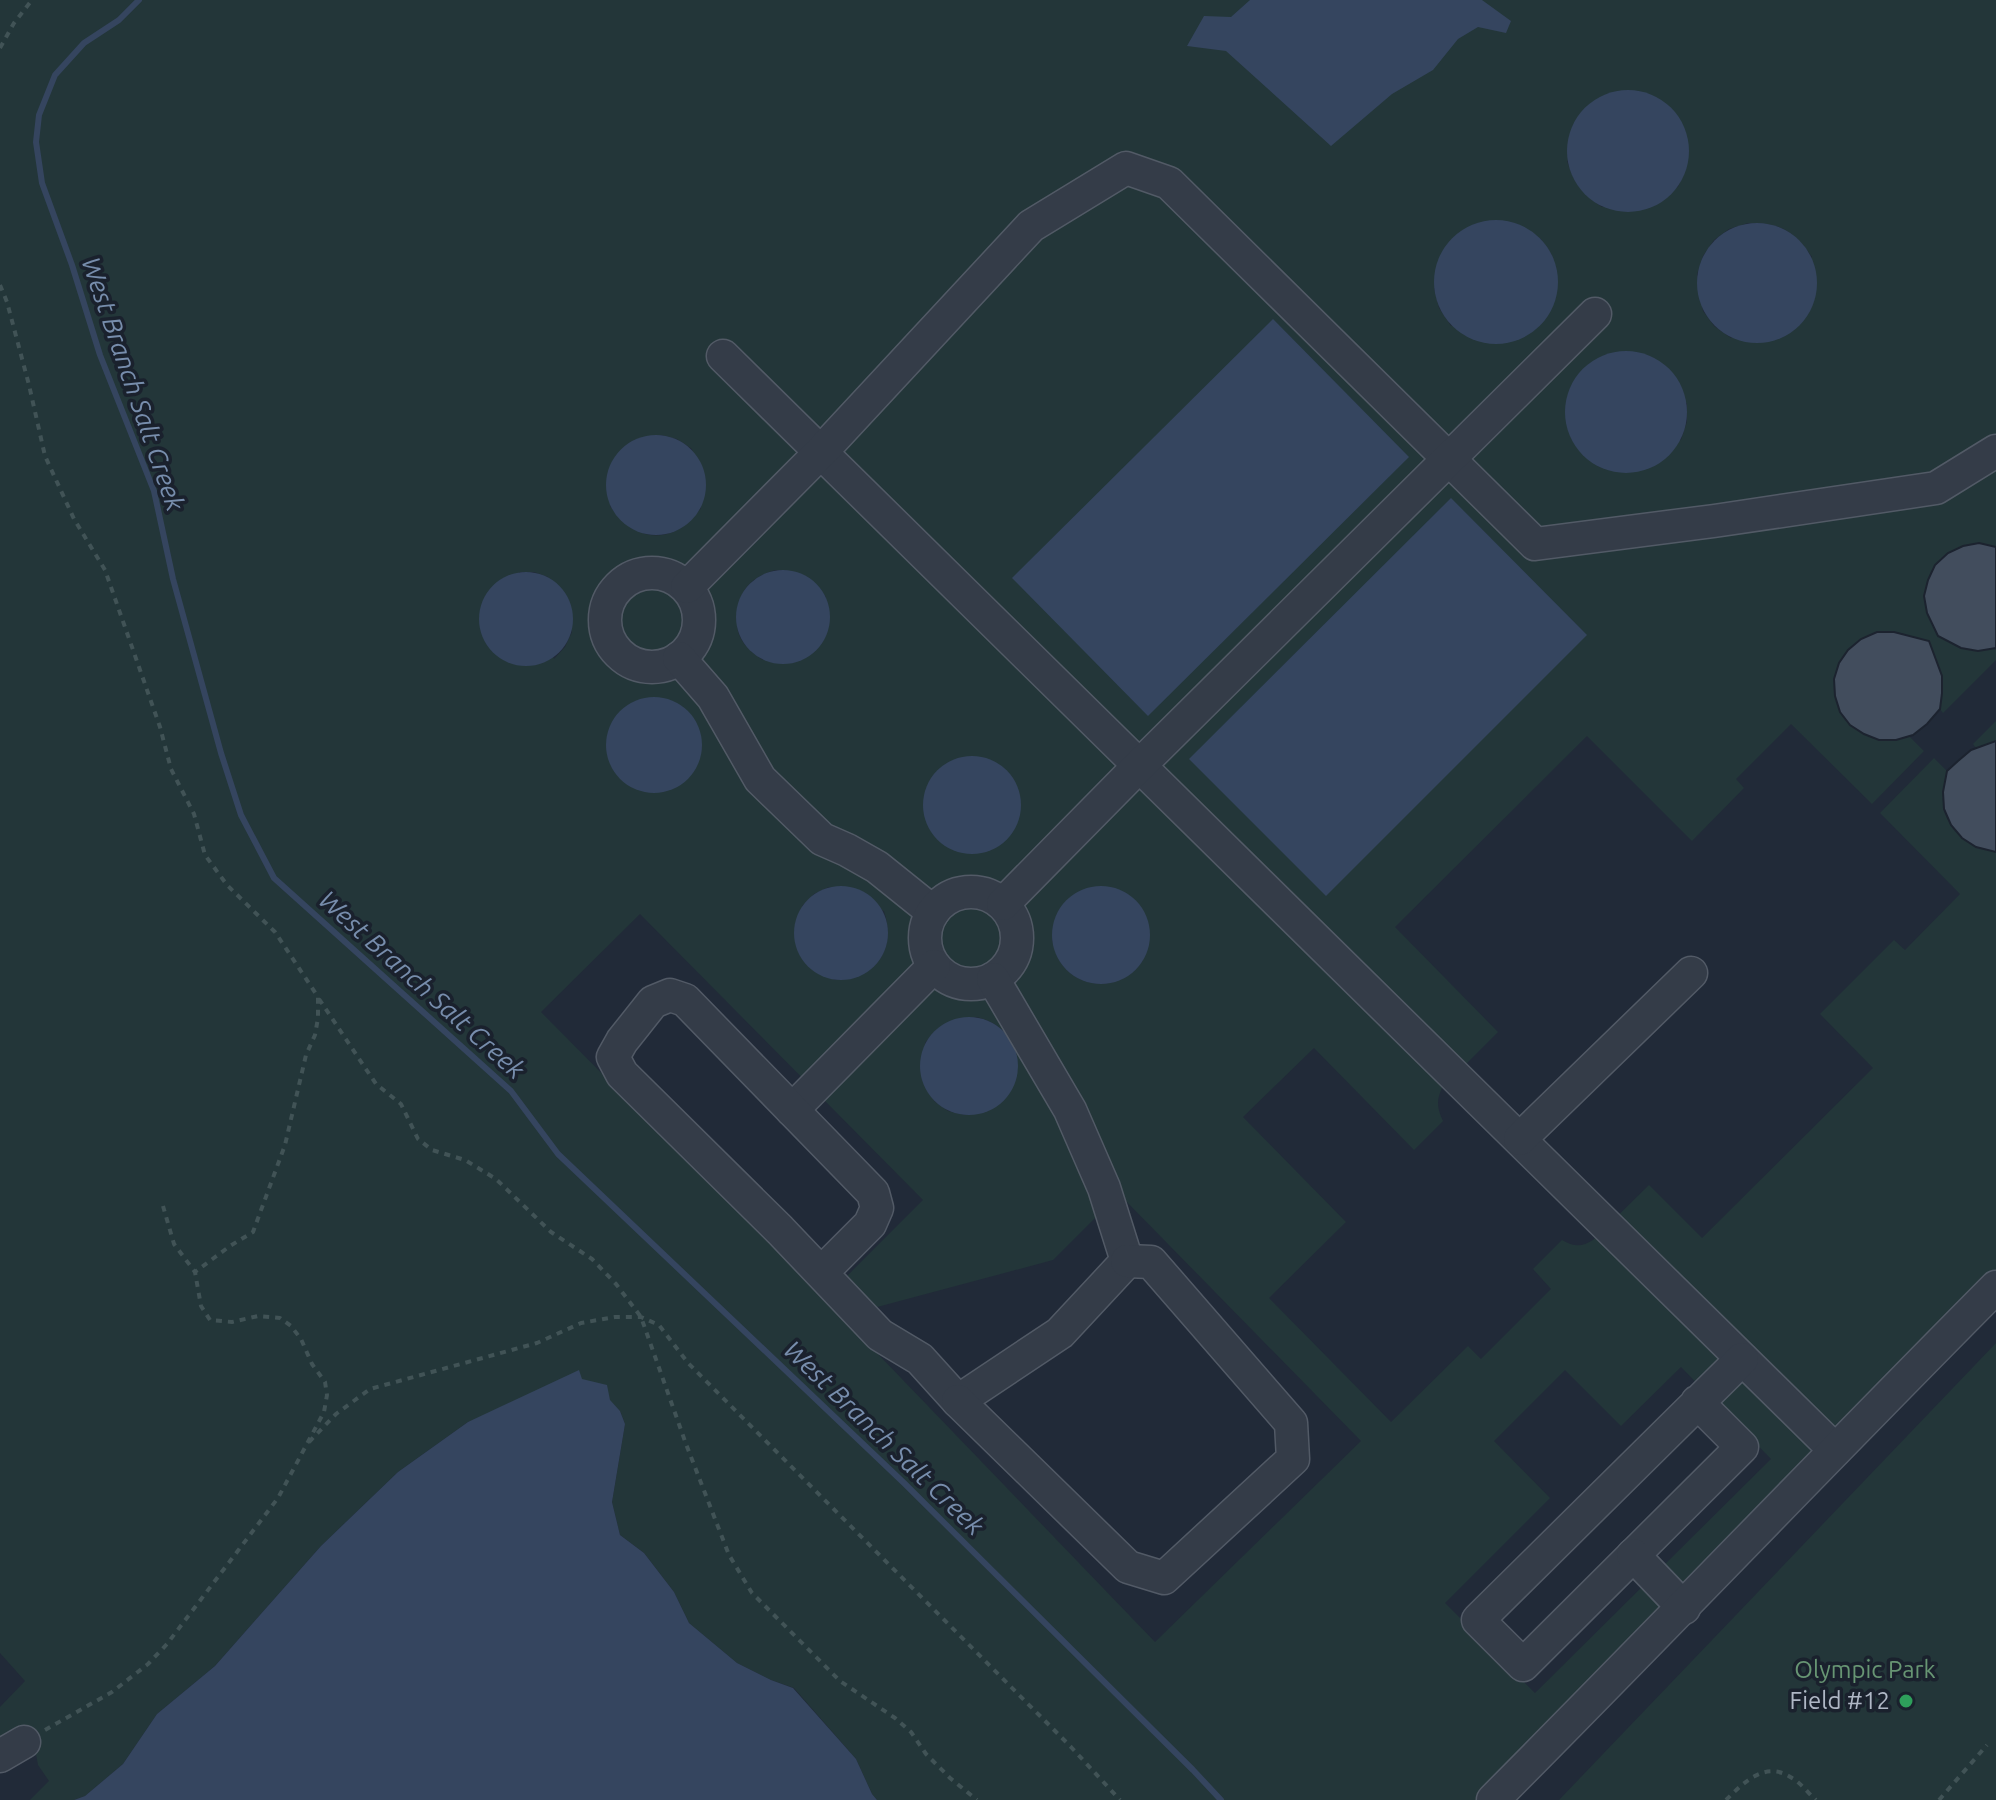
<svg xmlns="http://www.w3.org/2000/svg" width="1996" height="1800" viewBox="0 0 1996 1800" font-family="Ubuntu,sans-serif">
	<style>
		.green { fill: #233639; fill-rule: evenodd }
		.water { fill: #35455f }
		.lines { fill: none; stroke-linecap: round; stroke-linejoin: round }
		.stream { stroke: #35455f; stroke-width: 6 }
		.building { fill: #424d5d; stroke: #1c232f; stroke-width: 2 }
		.minor-casing { stroke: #525a66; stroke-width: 35 }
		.path { stroke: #415356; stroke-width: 4; stroke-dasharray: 6 6; stroke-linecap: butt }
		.minor { stroke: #343c48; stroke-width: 32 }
		.leisure-dot { fill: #2e9e5b; stroke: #1a212d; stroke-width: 3 }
		.labels { text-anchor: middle; stroke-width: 7; stroke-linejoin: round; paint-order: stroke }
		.park-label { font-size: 24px; fill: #679573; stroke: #1a212d }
		.poi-label { font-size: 24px; fill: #afb7c5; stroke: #1a212d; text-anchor: end }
		.water-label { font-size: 26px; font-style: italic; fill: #778dac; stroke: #1a212d }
	</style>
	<rect width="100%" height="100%" fill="#212a38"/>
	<g class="green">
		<path d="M0 0H1996V547C1985 545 1976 543 1965 546 1923 556 1913 606 1941 636 1947 641 1955 647 1963 648 1973 650 1984 648 1994 648L1996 650V660L1943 713 1940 709C1944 683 1943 658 1919 642 1868 606 1809 670 1847 720 1854 729 1866 737 1878 739 1887 741 1899 737 1909 736L1924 751 1872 804 1791 724 1736 779 1744 788 1692 841 1587 736 1395 927 1498 1032 1442 1088C1436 1101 1437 1108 1443 1121L1414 1150 1314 1048 1243 1117 1346 1222 1269 1298 1391 1422 1468 1346 1481 1359 1551 1289 1533 1269 1562 1240C1574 1247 1582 1247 1593 1240L1649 1185 1702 1238 1873 1068 1820 1014 1894 940 1905 950 1960 894 1880 813 1934 758 1947 771C1945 784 1941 797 1944 810 1951 834 1972 849 1996 851V1270L1477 1800H877L872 1794 856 1759 794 1688 771 1680 737 1663 689 1623 674 1592 644 1553 620 1535 612 1502 625 1424 620 1411 610 1401 606 1385 468 1422 398 1472 321 1546 215 1666 157 1714 123 1764 85 1796 74 1800H30L49 1781 38 1765 36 1754 18 1735 0 1744V1707L25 1681 0 1653ZM1671 108C1692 137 1693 154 1678 187L1602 207C1582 193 1575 185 1567 161ZM1748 223C1781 223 1793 230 1812 257L1731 338 1714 326 1703 311 1697 274 1703 256 1714 240 1729 229ZM1540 238 1551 254 1557 272 1451 326 1439 308 1434 288ZM1568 397 1687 403V422L1681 440 1599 467C1570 446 1565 432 1568 397ZM661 435 677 439 692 449 701 508C673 546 637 544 610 506ZM775 570C799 570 812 578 826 597L763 660C743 646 734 636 738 611 742 586 752 578 775 570ZM519 572H534L548 577 572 632 565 647 554 659ZM702 747C693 794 646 807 614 771ZM829 887 884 911C897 951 874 980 834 980L802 906 814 894ZM1122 891C1141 905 1144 907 1144 931 1144 939 1146 950 1144 957 1142 964 1134 971 1128 975 1104 992 1071 983 1058 958 1055 952 1054 946 1052 940ZM640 914 923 1200 840 1283 866 1310 1053 1260 1119 1194 1361 1441 1155 1642 824 1298 541 1012ZM977 1017C995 1022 1004 1029 1014 1045L965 1115 948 1111 934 1101 925 1043C941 1021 951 1021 977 1017ZM1681 1367 1771 1459 1535 1693 1445 1603 1550 1498 1494 1441 1565 1370 1621 1426Z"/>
		<polygon points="1996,721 1996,744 1988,744 1976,748 1973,744"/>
		<polygon points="1996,1343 1996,1800 1559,1800"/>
	</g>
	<g class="water">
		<polygon points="1250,0 1482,0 1511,21 1506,33 1478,27 1458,39 1433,70 1392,94 1331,146 1226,51 1187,46 1204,16 1231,17"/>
		<circle cx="1628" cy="151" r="61"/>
		<circle cx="1496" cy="282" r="62"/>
		<circle cx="1757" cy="283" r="60"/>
		<polygon points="1273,319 1409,457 1148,716 1012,578"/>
		<circle cx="1626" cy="412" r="61"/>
		<circle cx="656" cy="485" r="50"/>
		<polygon points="1451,498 1587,635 1326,896 1189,759"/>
		<circle cx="783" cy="617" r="47"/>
		<circle cx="526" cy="619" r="47"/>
		<circle cx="654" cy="745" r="48"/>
		<circle cx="972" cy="805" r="49"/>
		<circle cx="841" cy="933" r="47"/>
		<circle cx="1101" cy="935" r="49"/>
		<circle cx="969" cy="1066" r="49"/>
		<polygon points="579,1370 582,1379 607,1385 610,1400 620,1411 625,1424 612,1502 620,1535 644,1553 674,1592 689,1623 737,1663 771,1680 793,1688 856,1759 872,1794 877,1800 74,1800 85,1796 123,1764 157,1714 215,1666 321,1546 398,1472 468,1422"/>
	</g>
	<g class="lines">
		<polyline class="stream" points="139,0 119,20 84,43 55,75 39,115 36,142 42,183 72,265 100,355 154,491 173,579 221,753 241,815 274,878 511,1091 558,1154 904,1483 1193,1770 1221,1800"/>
	</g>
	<g class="building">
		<polygon points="1979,543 1996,547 1996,648 1978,651 1961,648 1938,636 1927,613 1924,596 1928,580 1935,565 1948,553 1963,546"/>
		<polygon points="1877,632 1894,632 1929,641 1942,676 1942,693 1940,709 1927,724 1913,735 1896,740 1879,740 1864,734 1850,725 1840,712 1835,696 1834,679 1839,663 1848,650 1861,639"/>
		<polygon points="1996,741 1996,852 1976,847 1962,838 1951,825 1944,809 1943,792 1947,771 1958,761 1971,750"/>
	</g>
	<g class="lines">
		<defs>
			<g id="minor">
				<polyline points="723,356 1835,1450"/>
				<circle cx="652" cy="620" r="47"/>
				<polyline points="687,587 821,452 1031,226 1126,168 1169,183 1535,544 1714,521 1936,488 1996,451"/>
				<polyline points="679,658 713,697 760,779 822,839 847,850 877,867 933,912"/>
				<circle cx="971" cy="938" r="46"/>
				<polyline points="1003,904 1140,765 1595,314"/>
				<polyline points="792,1110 934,966"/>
				<polyline points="1520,1139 1691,973"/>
				<polyline points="821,1273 870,1224 877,1208 873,1193 685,1000 670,995 653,1002 622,1041 613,1057 622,1074 780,1230 880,1335 920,1359 958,1401 1060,1333 1127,1261 1104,1188 1070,1110 993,979"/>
				<polyline points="958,1401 1128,1567 1164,1578 1293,1459 1291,1423 1151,1262 1127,1261"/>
				<polyline points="1697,1402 1742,1447 1523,1665 1478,1620 1742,1359"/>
				<polyline points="1633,1555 1684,1608"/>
				<polyline points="0,1756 24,1742"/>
				<path d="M1493 1800C1662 1630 1827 1457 1996 1287"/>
			</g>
		</defs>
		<use href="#minor" class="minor-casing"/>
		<g class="path">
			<polyline points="0,48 14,23 32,0"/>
			<polyline points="0,285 7,302 29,385 45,456 74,519 105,570 160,727 171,769 194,814 205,855 227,885 275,932 318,997 318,1018 315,1035 306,1055 285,1145 253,1232 230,1246 195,1272"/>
			<polyline points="319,999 376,1084 401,1104 418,1139 432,1150 465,1160 496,1179 551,1232 592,1259 616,1284 641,1317 686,1444 729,1555 752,1593 840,1681 895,1718 911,1732 926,1754 950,1778 977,1800"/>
			<polyline points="309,1442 336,1414 370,1389 537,1343 581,1323 615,1317 641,1317 659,1325 688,1363 1071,1747 1120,1800"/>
			<polyline points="45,1730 112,1692 148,1664 167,1644 278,1498 324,1412 327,1395 325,1382 312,1364 301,1339 291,1326 280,1318 258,1316 232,1322 210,1320 201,1306 195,1272 174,1244 163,1206"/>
			<path d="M1726 1800C1744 1782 1766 1760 1792 1778 1801 1783 1808 1793 1816 1800"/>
			<polyline points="1939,1800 1987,1745"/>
		</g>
		<use href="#minor" class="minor"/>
	</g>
	<circle class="leisure-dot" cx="1906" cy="1701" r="8"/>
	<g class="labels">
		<g class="park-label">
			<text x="1865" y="1678">Olympic Park</text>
		</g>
		<g class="poi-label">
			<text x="1890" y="1709">Field #12</text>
		</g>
		<g class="water-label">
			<text transform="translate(133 384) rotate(71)" y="9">West Branch Salt Creek</text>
			<text transform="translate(422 985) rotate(42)" y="9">West Branch Salt Creek</text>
			<text transform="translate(884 1438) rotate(44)" y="9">West Branch Salt Creek</text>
		</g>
	</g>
</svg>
